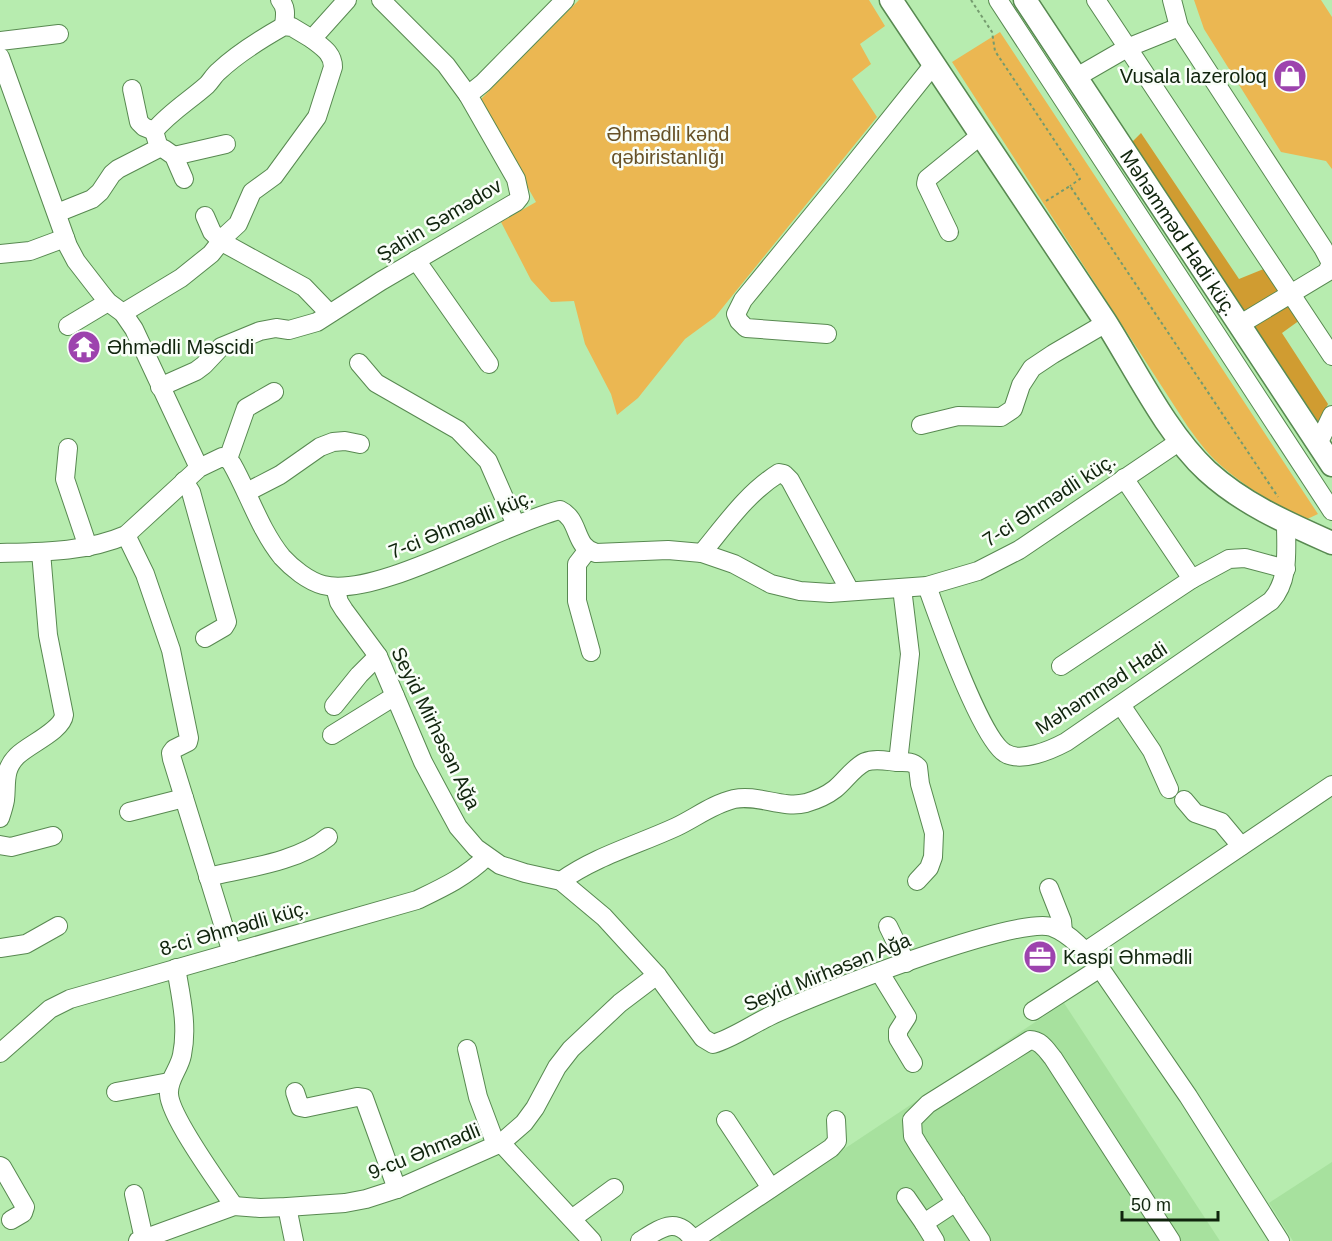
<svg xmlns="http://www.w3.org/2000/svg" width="1332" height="1241" viewBox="0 0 1332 1241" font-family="Helvetica,sans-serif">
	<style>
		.built { fill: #a7e19e }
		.green { fill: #ebb752 }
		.forest { fill: #d09c31 }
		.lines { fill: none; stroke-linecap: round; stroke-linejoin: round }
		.minor-casing { stroke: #588951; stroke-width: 20 }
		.major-casing { stroke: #588951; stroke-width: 25 }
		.path { stroke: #749b6e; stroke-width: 2; stroke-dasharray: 3 3; stroke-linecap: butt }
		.minor { stroke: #fff; stroke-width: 18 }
		.major { stroke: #fff; stroke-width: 22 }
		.labels { text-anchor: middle; stroke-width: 5; stroke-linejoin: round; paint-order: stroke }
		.poi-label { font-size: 20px; fill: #10240d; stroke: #f9fef8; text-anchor: start }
		.park-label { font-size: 20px; fill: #675127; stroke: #f9fef8 }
		.street-label { font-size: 20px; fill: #10240d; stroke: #f9fef8 }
	</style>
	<rect width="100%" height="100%" fill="#b7ecaf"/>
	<g class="built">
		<polygon points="1064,1003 1220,1241 721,1241 716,1234"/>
		<polygon points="1332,1162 1332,1241 1293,1241 1269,1203"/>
	</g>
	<g class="green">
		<polygon points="579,0 869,0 885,26 860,44 871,64 852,79 877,117 715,317 685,339 638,398 617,415 611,394 585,344 574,301 551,302 531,280 501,222 536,202 479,101"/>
		<polygon points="1194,0 1321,0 1332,17 1332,169 1326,161 1281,152 1204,29"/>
		<path d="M1000 32 1318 514 1303 521C1277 504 1248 489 1225 469 1210 457 1199 442 1188 427L952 62Z"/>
	</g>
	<polygon class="forest" points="1141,133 1239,279 1266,268 1300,320 1282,333 1328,404 1319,423 1132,142"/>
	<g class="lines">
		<defs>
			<g id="minor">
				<path d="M280 0C287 8 285 16 284 26"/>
				<polyline points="381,0 446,65 468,95"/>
				<polyline points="998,0 1332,511"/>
				<polyline points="1096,0 1332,356"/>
				<polyline points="1172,0 1179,27 1323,248 1331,263 1327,272 1239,325"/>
				<polyline points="0,41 59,34"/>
				<polyline points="0,57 68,246 76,261 100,292 108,302 123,313 134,329 199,468"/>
				<polyline points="1075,78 1127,48 1179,27"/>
				<polyline points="132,89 139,122 144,127 154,131"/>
				<polyline points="164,149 174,156 184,179"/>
				<polyline points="174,156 226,144"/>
				<path d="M57 213 92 199 100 192 112 174 118 169 159 148 154 131C170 112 189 101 207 85 211 81 214 75 219 71 238 53 261 39 284 26L292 27 312 39 347 0"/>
				<polyline points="205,216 212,232 222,242 304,287 329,313"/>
				<polyline points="949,232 926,184 927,179 981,135"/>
				<polyline points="0,254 30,251 65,238"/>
				<polyline points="416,260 489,364"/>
				<path d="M123 313 181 278 211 254 226 235 238 224 252 192 274 176 317 117 333 67C333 53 322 47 312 39"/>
				<polyline points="68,326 108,302"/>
				<polyline points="827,334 746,328 739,321 736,314 743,300 838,184 934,64"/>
				<polyline points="359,363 376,383 458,430 488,461 516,525"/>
				<polyline points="160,387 196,371 204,365 221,347 260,331 276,328 289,330 317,322 381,281 516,202 520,197 516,179 468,95 483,83 565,0"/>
				<polyline points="921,425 958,416 1001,417 1013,409 1021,385 1032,368 1053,354 1106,323"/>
				<polyline points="1318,444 1332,415"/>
				<polyline points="68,448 65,479 88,547"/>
				<polyline points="228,459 246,408 274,392"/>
				<polyline points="1124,478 1192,579"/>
				<polyline points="184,481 191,492 227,622 224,627 205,638"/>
				<polyline points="247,492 280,475 320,447 333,442 345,441 360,444"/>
				<polyline points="126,535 145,574 171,650 189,738 188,742 174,749 171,753 172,759 232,953"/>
				<polyline points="587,551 577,564 577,601 591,652"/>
				<path d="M0 553C42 552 87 552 126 535L199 468 222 457 228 459 232 464C249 494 260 530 282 557 292 568 308 581 323 585 376 599 502 524 560 510 581 520 573 547 596 553L668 550 702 553 734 564 771 584 800 591 830 593 927 586 978 571 1019 550 1180 441"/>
				<path d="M702 553C726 524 747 493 779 473L784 474 790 480 850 591"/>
				<path d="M927 586C938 617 981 739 1005 753 1021 763 1051 750 1066 742L1271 601C1290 580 1286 551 1286 523"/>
				<path d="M335 587 339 602 344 610 378 656 423 762 439 792 458 827 476 848 500 865 525 873 561 881 604 917 657 975 703 1038 713 1044C733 1038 751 1025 770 1016 812 996 1016 915 1052 927 1071 934 1087 953 1100 968L1188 1096 1280 1241"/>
				<polyline points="1061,666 1192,579 1229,559 1245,558 1286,569"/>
				<polyline points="1121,705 1152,751 1169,789"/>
				<polyline points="334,706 359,675 378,656"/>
				<polyline points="332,735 395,696"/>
				<polyline points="898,762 910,654 902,588"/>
				<polyline points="1184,800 1195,813 1221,822 1241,846"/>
				<polyline points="129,812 184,798"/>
				<path d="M0 818C2 812 4 806 5 800 7 783 3 770 17 756 29 744 62 731 64 715L48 635 41 552"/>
				<polyline points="0,845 11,847 53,836"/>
				<path d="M208 877C246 868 298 862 328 837"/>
				<path d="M561 881C596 856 637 845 676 827 695 818 713 804 734 799 758 794 782 809 806 803 816 800 826 796 835 789 845 781 853 768 865 762 875 758 887 761 897 762 905 762 912 761 918 767L920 784 934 833 933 857 929 868 917 881"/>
				<polyline points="1049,888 1062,921 1063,932"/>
				<polyline points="888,926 906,963"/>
				<polyline points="0,948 26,944 58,926"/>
				<polyline points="1086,951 1332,785"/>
				<path d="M176 968C181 997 188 1026 182 1055 179 1070 168 1079 169 1094 170 1117 219 1184 234 1206"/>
				<polyline points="880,973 907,1017 898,1031 898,1038 913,1063"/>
				<polyline points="1033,1011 1100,968"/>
				<polyline points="467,1049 478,1097 496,1145"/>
				<path d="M0 1053 50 1009 70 999 417 900C442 888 466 877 486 857"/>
				<polyline points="116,1092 169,1082"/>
				<polyline points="295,1092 300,1107 305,1108 357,1097 364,1098 397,1189"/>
				<polyline points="726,1120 771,1188"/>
				<polyline points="501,1143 592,1241"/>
				<polyline points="0,1166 2,1167 25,1207 23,1213 11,1220"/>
				<polyline points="134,1194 144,1239"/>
				<polyline points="906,1197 924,1223"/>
				<polyline points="287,1207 294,1241"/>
				<polyline points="573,1218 614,1188"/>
				<polyline points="694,1240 831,1148 837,1141 836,1120"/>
				<polyline points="138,1241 234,1206 260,1208 287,1207 345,1203 366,1199 397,1189 501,1143 524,1123 535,1108 557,1067 571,1049 620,1003 657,975"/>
				<path d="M640 1241C661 1228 677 1215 694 1241"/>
				<polyline points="935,1241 924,1223 956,1202"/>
				<path d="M981 1241 919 1146 913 1136 912 1120 928 1104 1030 1040C1041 1040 1047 1051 1053 1058L1171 1241"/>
			</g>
			<g id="major">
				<path d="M891 0C962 107 1034 214 1105 321 1135 368 1166 433 1207 471 1243 504 1287 523 1332 543"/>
				<path id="s1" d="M1025 0 1332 465"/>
			</g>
		</defs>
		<use href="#minor" class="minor-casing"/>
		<use href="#major" class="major-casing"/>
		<g class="path">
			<polyline points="971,0 992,32 995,51 1080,179 1070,186"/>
			<polyline points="1046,201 1070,186 1278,497"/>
		</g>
		<use href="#minor" class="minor"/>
		<use href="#major" class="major"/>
	</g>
	<defs>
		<symbol id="shop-disc" viewBox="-11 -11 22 22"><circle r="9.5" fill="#9d43ae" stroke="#f9fef8"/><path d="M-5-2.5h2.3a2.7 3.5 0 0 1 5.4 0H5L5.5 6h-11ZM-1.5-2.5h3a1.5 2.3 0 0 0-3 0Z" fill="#fff"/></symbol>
		<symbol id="temple-disc" viewBox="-11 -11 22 22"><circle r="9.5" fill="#9d43ae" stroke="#f9fef8"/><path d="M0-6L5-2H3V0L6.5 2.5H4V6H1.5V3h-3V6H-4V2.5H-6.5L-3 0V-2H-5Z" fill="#fff"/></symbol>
		<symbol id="office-disc" viewBox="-11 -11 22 22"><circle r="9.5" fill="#9d43ae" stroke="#f9fef8"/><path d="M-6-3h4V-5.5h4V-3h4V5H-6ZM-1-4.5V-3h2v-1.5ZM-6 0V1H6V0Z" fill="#fff"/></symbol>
	</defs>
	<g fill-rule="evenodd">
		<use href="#shop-disc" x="1271" y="57" width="38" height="38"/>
		<use href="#temple-disc" x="65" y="328" width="38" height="38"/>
		<use href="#office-disc" x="1021" y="938" width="38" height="38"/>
	</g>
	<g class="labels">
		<g class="poi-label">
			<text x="1267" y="83" text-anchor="end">Vusala lazeroloq</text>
			<text x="107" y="354">Әhmәdli Mәscidi</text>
			<text x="1063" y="964">Kaspi Əhmədli</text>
		</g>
		<g class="park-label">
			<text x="668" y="141">Əhmədli kənd<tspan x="668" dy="23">qəbiristanlığı</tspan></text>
		</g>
		<g class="street-label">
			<text transform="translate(439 220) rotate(-31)" y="7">Şahin Səmədov</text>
			<text dy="7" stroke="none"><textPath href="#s1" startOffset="279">Məhəmməd Hadi küç.</textPath></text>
			<text transform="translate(1049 500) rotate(-33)" y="7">7-ci Əhmədli küç.</text>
			<text transform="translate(461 524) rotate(-22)" y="7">7-ci Əhmədli küç.</text>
			<text transform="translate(1101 688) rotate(-33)" y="7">Məhəmməd Hadi</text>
			<text transform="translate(436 728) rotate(64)" y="7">Seyid Mirhəsən Ağa</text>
			<text transform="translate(234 928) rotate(-16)" y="7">8-ci Əhmədli küç.</text>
			<text transform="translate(827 972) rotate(-22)" y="7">Seyid Mirhəsən Ağa</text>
			<text transform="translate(424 1151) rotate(-22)" y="7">9-cu Əhmədli</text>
		</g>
	</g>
	<path d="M1122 1211v9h96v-9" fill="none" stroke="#10240d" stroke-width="3"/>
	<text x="1131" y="1211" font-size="18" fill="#10240d" stroke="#f9fef8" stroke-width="4.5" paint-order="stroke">50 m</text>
</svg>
